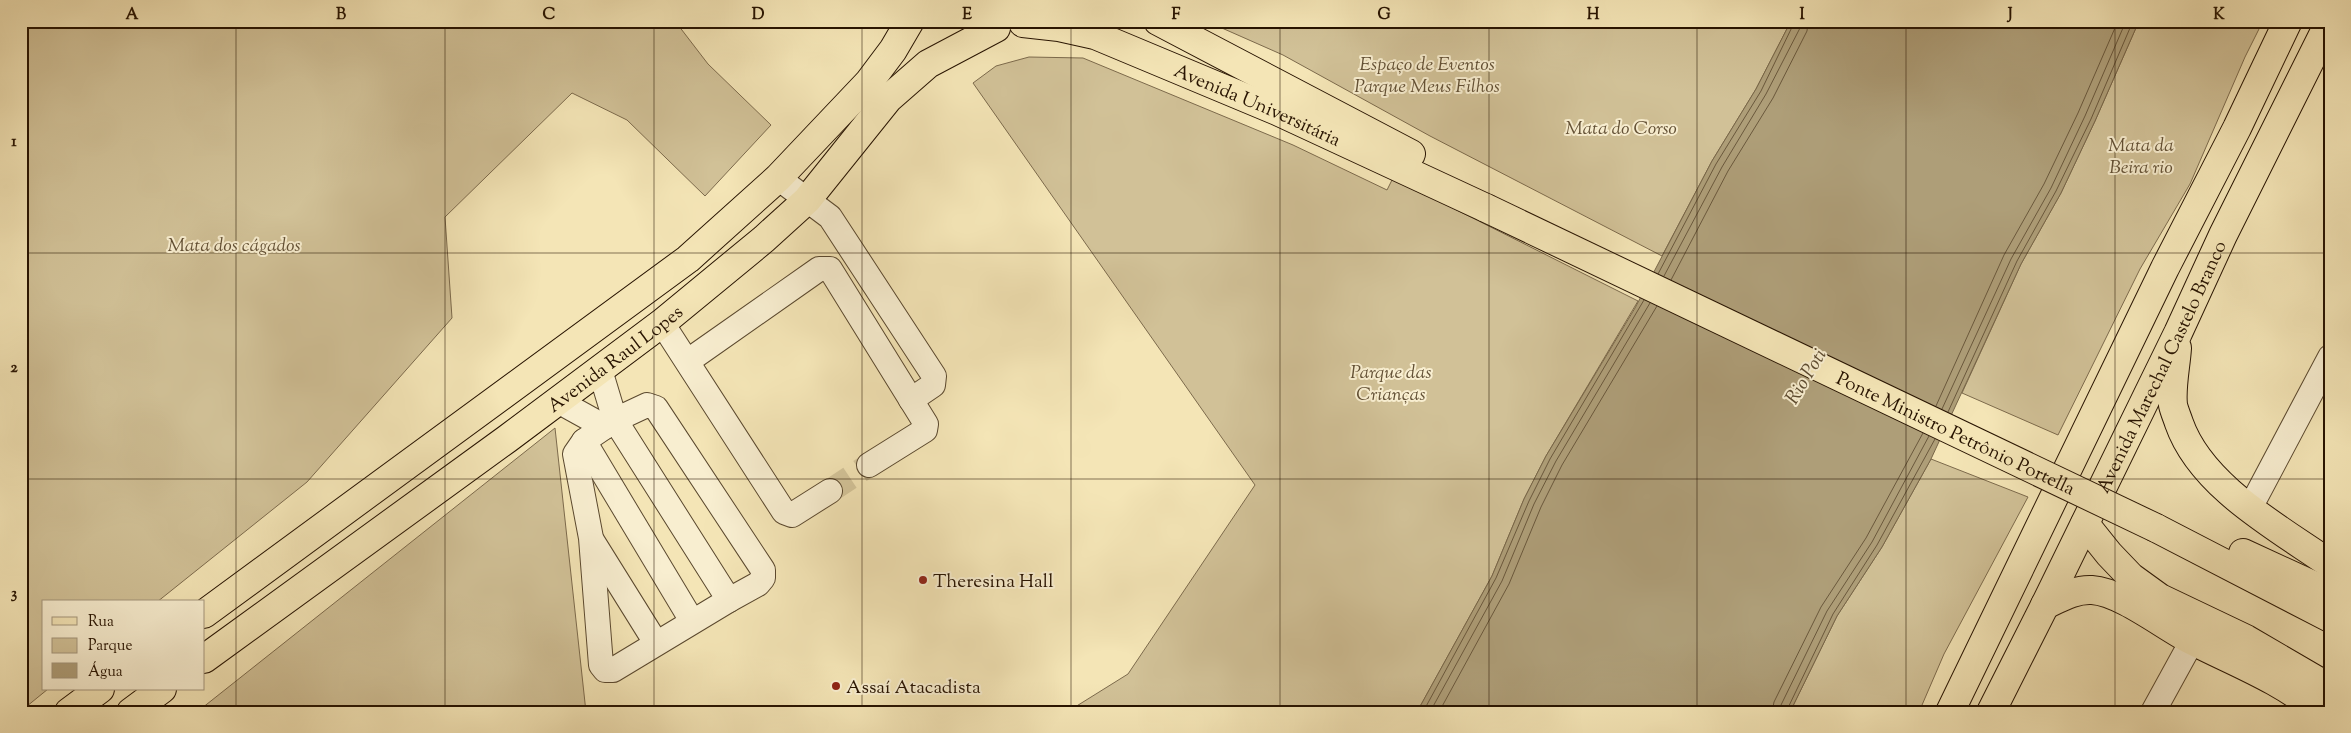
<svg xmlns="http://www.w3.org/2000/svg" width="2351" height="733" viewBox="0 0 2351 733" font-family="'Sorts Mill Goudy',serif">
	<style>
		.green { fill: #d1c197; stroke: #7c6a4c }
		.water { fill: #ae9e78; stroke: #786648 }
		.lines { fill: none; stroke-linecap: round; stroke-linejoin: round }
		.shore { stroke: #6a583c; stroke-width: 1 }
		.minor-tunnel { stroke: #d5c69b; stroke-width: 24; stroke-dasharray: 24 12; stroke-linecap: butt }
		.minor-casing { stroke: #5a482e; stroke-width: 26 }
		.major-casing { stroke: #271300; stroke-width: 30 }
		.minor { stroke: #f8eed0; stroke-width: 24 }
		.major { stroke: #f4e5b6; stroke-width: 28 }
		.major-bridge-casing { stroke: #271300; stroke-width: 30; stroke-linecap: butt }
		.major-bridge { stroke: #f4e5b6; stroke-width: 28 }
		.grid { fill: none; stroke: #271300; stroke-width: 1; stroke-opacity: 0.55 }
		.poi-dot { fill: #8f2418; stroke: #f8eed0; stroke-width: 2 }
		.labels { text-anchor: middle; stroke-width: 4; stroke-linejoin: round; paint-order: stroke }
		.park-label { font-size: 19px; font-style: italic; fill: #625035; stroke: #f8eed0 }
		.street-label { font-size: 19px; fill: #271300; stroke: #f8eed0 }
		.poi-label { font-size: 19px; fill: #271300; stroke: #f8eed0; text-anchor: start }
		.water-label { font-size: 20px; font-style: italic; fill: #5d4b30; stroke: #f8eed0 }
		.neatline { fill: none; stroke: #271300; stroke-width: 2 }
		.grid-label { font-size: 16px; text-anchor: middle; font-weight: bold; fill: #271300 }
	</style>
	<rect width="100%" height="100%" fill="#f4e5b6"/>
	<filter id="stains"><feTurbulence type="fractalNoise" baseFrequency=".004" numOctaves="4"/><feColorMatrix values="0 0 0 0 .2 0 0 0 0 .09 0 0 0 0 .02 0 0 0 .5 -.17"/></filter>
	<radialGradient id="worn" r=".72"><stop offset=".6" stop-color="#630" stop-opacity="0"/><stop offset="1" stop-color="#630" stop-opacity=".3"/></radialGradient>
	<g class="green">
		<polygon points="21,21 675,21 708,64 771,125 705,196 627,120 572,93 445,217 452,318 307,482 157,602 44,602 44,689 48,689 21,711"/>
		<polygon points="1206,21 1791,21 1756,89 1712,161 1662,256 1430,136 1283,55"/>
		<polygon points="2139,21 2263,21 2245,57 2190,184 2140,269 2058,435 1962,393 2021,264 2061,193 2095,121"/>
		<polygon points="1029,57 1083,58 1293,145 1387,190 1393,178 1638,301 1546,456 1524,499 1492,576 1417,712 1067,712 1128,674 1255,485 973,83 996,66"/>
		<polygon points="555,428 586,712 197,712"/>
		<polygon points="1931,459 2028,497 1944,654 1919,712 1790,712 1837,616 1882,547"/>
	</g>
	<polygon class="water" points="1791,21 2139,21 2095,121 2061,193 2021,264 1931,459 1882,547 1837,616 1790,712 1417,712 1492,576 1524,499 1546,456 1635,308 1712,161 1756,89"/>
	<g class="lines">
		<g class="shore">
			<polyline points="1658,274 1716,164 1761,91 1795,21"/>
			<polyline points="1664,276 1722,167 1766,94 1800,28 1801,21"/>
			<polyline points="1671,280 1728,171 1773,98 1807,31 1808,21"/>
			<polyline points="1936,406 2004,255 2044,184 2078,113 2118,21"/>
			<polyline points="1942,409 2011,259 2051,188 2085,116 2126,21"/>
			<polyline points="1948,412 2017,261 2056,191 2091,119 2133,21"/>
			<polyline points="1423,712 1496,578 1529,501 1550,459 1644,300"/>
			<polyline points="1430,712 1502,581 1534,504 1556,461 1650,303"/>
			<polyline points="1439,712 1509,584 1541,507 1562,465 1657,306"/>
			<polyline points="1772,712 1774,702 1821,607 1866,538 1923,433"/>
			<polyline points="1780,712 1781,705 1827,611 1872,542 1929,436"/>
			<polyline points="1786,712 1833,614 1877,545 1935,439"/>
		</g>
		<polyline class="minor-tunnel" points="830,491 869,465"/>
		<defs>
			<g id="minor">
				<polyline points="778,178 830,217 934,376 933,385 911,400"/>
				<polyline points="662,323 784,512 792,515 830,491"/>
				<polyline points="688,361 819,269 830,269 926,424 925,430 869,465"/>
				<polyline points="600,370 615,420 647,405 656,408 763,570 763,578 758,584 729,600"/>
				<polyline points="558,401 605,427"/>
				<polygon points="615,420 729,600 613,670 605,670 601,665 591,538 575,454 584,441"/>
				<polyline points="584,441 692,621"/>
				<polyline points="2250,508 2330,357"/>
				<polyline points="593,542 656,643"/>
				<polyline points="2153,712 2192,641"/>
			</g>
			<g id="major">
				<polyline points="1158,21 1411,154"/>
				<path id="s1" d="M1023 23 1059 27 1095 35 1277 111 1486 208"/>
				<path d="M2177 348C2176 365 2171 387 2173 405 2174 410 2177 417 2179 423 2201 486 2277 527 2330 564"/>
				<polyline points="2085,524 2109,554 2131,577 2160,598 2246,639 2330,688"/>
				<polyline points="2156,528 2330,618"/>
				<polyline points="2243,553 2330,593"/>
				<path d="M2045 605C2060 598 2075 589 2092 590 2122 592 2165 627 2193 641 2236 663 2282 680 2319 712"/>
				<polyline points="204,614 688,259 778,178 869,82 893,50 910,21"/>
				<path id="s2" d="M204 659 507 439 662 323 764 239 807 200 888 99 928 64 996 28"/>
				<polyline points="69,712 100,689"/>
				<polyline points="131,712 162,689"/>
				<polyline points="1950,712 2165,268 2237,128 2288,21"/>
				<path id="s3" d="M1991 712 2045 605 2178 333 2223 235 2330 21"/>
			</g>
		</defs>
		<use href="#minor" class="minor-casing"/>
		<use href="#major" class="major-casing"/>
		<use href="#minor" class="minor"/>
		<use href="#major" class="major"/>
		<defs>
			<g id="major-bridge">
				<path id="s4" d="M1486 208 2156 528"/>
			</g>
		</defs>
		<use href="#major-bridge" class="major-bridge-casing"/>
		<use href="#major-bridge" class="major-bridge"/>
	</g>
	<path class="grid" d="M236 21V712M445 21V712M654 21V712M862 21V712M1071 21V712M1280 21V712M1489 21V712M1697 21V712M1906 21V712M2115 21V712M21 253H2330M21 479H2330"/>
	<g class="poi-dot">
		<circle cx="923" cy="580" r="5"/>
		<circle cx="836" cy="686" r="5"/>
	</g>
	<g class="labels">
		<g class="park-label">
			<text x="1427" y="70">Espaço de Eventos<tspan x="1427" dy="22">Parque Meus Filhos</tspan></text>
			<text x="1621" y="134">Mata do Corso</text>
			<text x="2141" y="151">Mata da<tspan x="2141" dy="22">Beira rio</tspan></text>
			<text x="234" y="251">Mata dos cágados</text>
			<text x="1391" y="378">Parque das<tspan x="1391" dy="22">Crianças</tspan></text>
		</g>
		<g class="street-label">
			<text dy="7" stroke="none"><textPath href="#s1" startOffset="250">Avenida Universitária</textPath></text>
			<text dy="7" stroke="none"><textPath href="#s2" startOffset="509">Avenida Raul Lopes</textPath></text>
			<text dy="7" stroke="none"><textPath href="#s3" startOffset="385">Avenida Marechal Castelo Branco</textPath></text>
			<text dy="7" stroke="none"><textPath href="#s4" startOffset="521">Ponte Ministro Petrônio Portella</textPath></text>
		</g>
		<g class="poi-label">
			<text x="933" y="587">Theresina Hall</text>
			<text x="846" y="693">Assaí Atacadista</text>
		</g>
		<g class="water-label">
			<text transform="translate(1805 376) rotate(-59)" y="7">Rio Poti</text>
		</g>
	</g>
	<rect width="2351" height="733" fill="none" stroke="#f4e5b6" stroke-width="55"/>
	<rect x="42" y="600" width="162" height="90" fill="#f8eed0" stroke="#a4967d"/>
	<rect x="52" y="617" width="25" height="8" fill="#f4e5b6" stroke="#a4967d"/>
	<text x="88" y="626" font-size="15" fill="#271300">Rua</text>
	<rect x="52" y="638" width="25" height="15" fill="#d1c197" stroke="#a4967d"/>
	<text x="88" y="650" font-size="15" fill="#271300">Parque</text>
	<rect x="52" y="663" width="25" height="15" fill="#ae9e78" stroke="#a4967d"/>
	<text x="88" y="676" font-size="15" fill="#271300">Água</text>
	<rect x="28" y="28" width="2296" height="678" class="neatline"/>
	<g class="grid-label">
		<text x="132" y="19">A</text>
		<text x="341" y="19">B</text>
		<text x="549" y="19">C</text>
		<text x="758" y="19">D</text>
		<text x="967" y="19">E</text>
		<text x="1176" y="19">F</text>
		<text x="1384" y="19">G</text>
		<text x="1593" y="19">H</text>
		<text x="1802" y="19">I</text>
		<text x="2010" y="19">J</text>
		<text x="2219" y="19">K</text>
		<text x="14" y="146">1</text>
		<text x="14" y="372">2</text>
		<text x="14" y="598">3</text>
	</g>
	<rect width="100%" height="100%" filter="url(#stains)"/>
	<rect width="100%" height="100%" fill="url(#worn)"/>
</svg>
